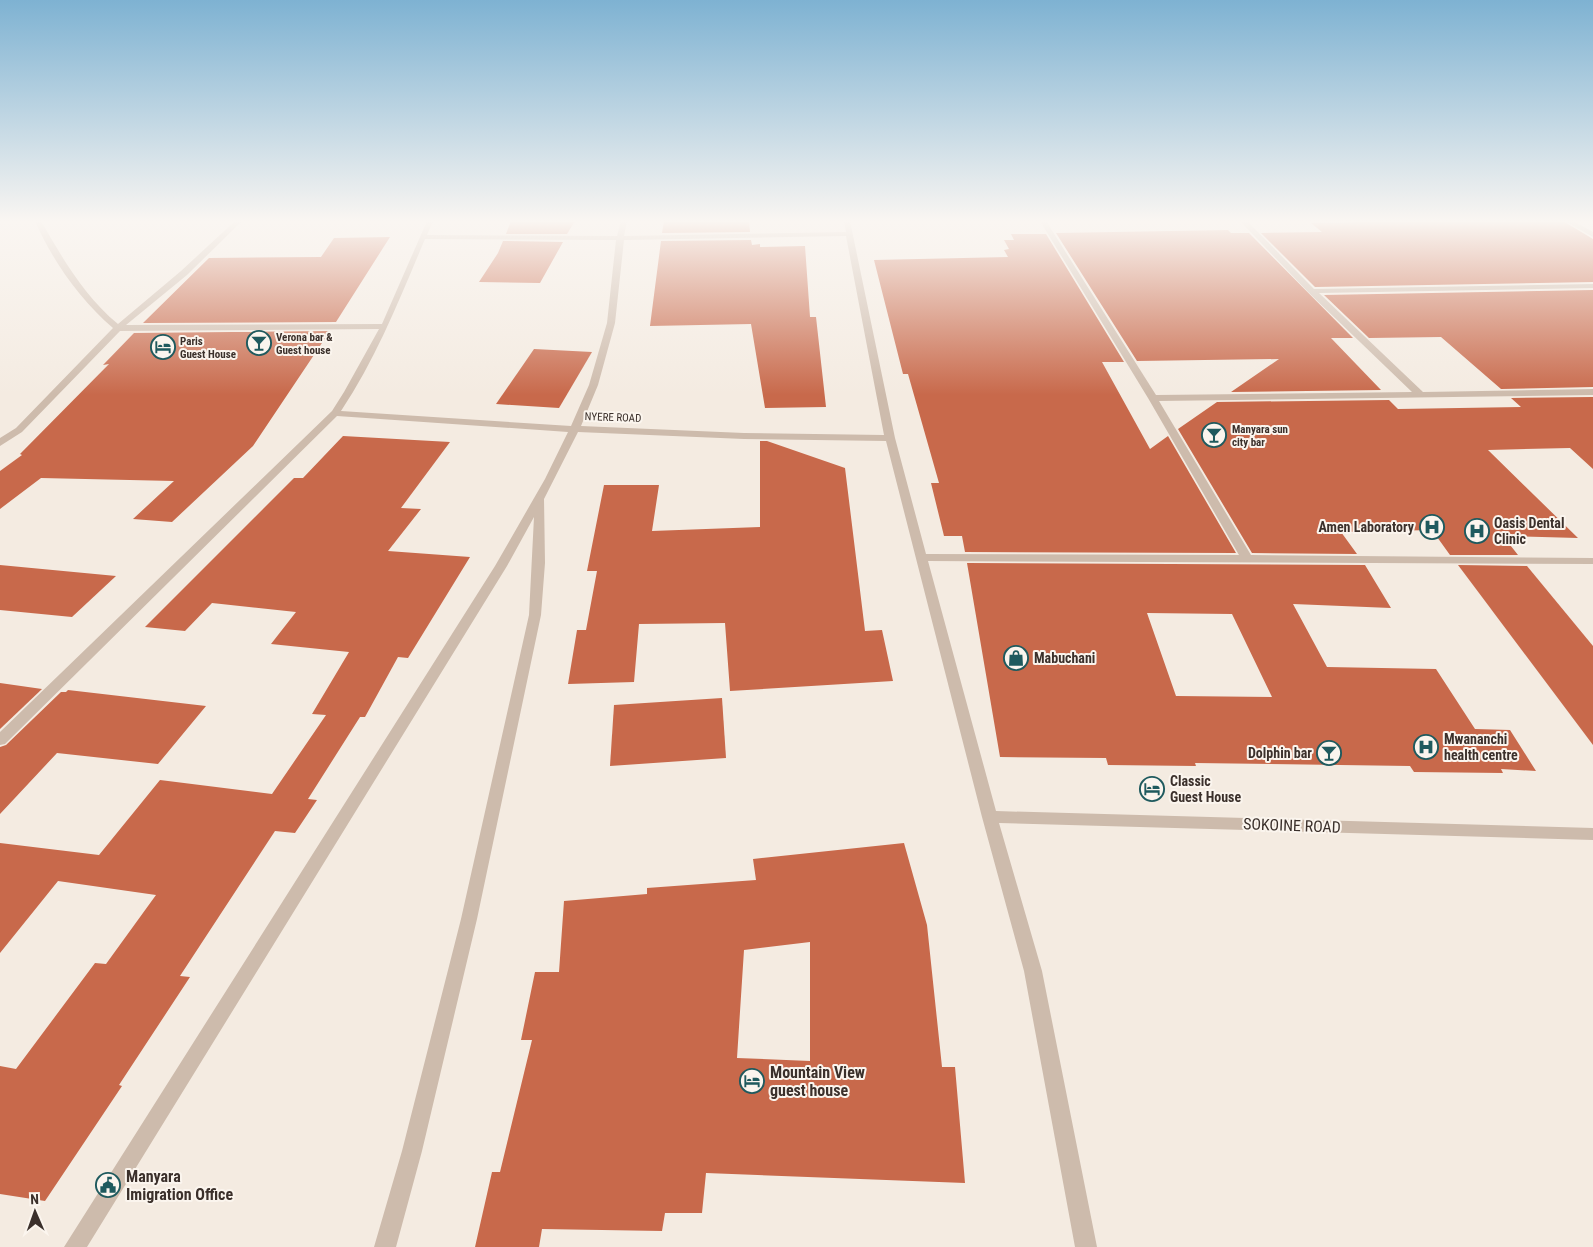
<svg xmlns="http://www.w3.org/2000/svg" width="1593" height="1247" viewBox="0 0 1593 1247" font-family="'Roboto Condensed',sans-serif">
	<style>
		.building { fill: #c8694b; fill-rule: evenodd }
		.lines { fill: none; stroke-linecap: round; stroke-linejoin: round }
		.street { fill: #cdbbac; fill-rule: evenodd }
		.labels { text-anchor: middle; stroke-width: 4; stroke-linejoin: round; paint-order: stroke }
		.far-poi-label { font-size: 11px; font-weight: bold; fill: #3b302b; stroke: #fbf5ee; text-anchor: start }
		.far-street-label { font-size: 11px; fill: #3b302b; stroke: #fbf5ee }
		.poi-label { font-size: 14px; font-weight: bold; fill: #3b302b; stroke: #fbf5ee; text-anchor: start }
		.near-street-label { font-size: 16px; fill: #3b302b; stroke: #fbf5ee }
		.near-poi-label { font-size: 16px; font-weight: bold; fill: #3b302b; stroke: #fbf5ee; text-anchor: start }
	</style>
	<rect width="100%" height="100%" fill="#f4ebe1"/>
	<g class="building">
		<polygon points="511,221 575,221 567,234 506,234"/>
		<polygon points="664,221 749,221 750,232 662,233"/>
		<polygon points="1409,221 1563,221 1593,239 1593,282 1315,287 1261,233 1322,232 1311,223"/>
		<polygon points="1228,230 1231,233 1249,233 1353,338 1331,338 1381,390 1231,392 1279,359 1137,361 1056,233"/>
		<polygon points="1011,234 1046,234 1124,362 1102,362 1150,449 1168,436 1236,553 965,552 962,536 944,536 931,483 939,483 908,374 903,374 874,260 1008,257 1004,250 1009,249 1004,240 1014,240"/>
		<polygon points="390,237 336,322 143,323 209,258 321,257 334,238"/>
		<polygon points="751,240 752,245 760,244 760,247 805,246 810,317 816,317 826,407 765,408 751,324 650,326 661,241"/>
		<polygon points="503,241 563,242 540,283 479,282 498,253"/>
		<polygon points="1593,290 1593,387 1501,389 1441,337 1369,338 1324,295"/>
		<polygon points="330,331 253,446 172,522 133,519 174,481 41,478 0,509 0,471 22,455 20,454 109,364 103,365 134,333"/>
		<polygon points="534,349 592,352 559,408 496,404"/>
		<polygon points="1593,397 1593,469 1570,448 1488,450 1578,538 1503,536 1518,555 1450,555 1432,530 1341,532 1357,554 1252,553 1178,429 1217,402 1389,400 1398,409 1521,407 1511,398"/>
		<polygon points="343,436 450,442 401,508 421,509 388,551 470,557 408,658 398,657 365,717 360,717 308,799 317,800 295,833 275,831 180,976 190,977 119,1085 122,1086 45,1201 0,1194 0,1066 16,1069 95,963 106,964 156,895 58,881 0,953 0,843 99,855 160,780 272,794 326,715 312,714 349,652 271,644 296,612 212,603 185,631 145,627 294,478 303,478"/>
		<polygon points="760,441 767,441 845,468 865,631 882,630 893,681 730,691 725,623 639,624 634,682 568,684 577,630 586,630 597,571 587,571 604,485 659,485 652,531 760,527"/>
		<path d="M967 563 1365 565 1391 608 1293 604 1327 667 1436 669 1475 729 1510 730 1536 771 1501 769 1503 773 1414 772 1410 766 1195 763 1196 766 1108 765 1106 758 1000 757ZM1147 613 1232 614 1272 697 1176 696Z"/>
		<polygon points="0,565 116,576 72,617 0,610"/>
		<polygon points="1458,565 1527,566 1593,646 1593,745"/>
		<polygon points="0,683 42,689 0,729"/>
		<polygon points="68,690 206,706 158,764 57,753 0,814 0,747 6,745 61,692 66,692"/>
		<polygon points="722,698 726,758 610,766 614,705"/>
		<path d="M904 843 927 925 942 1067H955L965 1183 706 1173 702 1213H665L662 1231 542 1229 539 1247H475L492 1172H500L532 1040H521L535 972H559L564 901 647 894V888L756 880 753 859ZM810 942V1061L737 1058 744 950Z"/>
	</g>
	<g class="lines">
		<g class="street">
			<path d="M35 221H41C63 259 84 296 118 324L181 271 235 221H242L187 275 126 325 382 324 427 221H433L427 235 617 236 621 221H627L624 236 846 232 844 221H850L895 438 926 554 1239 555 1148 398 1040 221H1046L1156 395 1412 392 1309 293 1240 221H1247L1314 289 1593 284V288L1319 293 1423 392 1593 389V395L1159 401 1251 555 1593 558V564L928 561 996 811 1593 828V840L999 823 1042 971 1097 1247H1075L1024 971 982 817 886 441 744 439 578 432 544 499 545 563 541 615 477 919 422 1151 396 1247H374L402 1151 461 919 529 615 534 517 507 566 87 1247H64L495 566 545 479 568 432 337 416 5 744 0 745V732L332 411 344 392 379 329 120 331 22 432 0 446V438L16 428 113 328C80 300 52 260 35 221ZM846 236 884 435 744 433 581 426 598 385 615 323 624 240ZM425 239 616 240 607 323 589 385 571 426 341 411C377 357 400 298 425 239Z"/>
			<polygon points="1565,221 1573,221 1593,232 1593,237"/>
		</g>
	</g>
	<linearGradient id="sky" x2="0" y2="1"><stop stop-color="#7eb2d2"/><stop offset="0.56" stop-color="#faf6f2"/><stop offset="1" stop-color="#faf6f2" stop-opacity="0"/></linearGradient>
	<rect width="1593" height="395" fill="url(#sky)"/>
	<defs>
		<symbol id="bar-ring" viewBox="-11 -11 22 22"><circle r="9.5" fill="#fbf5ee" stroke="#1f5a5e" stroke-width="1.5"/><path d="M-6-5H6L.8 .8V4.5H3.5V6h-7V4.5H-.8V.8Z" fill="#1f5a5e"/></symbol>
		<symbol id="hotel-ring" viewBox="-11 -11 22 22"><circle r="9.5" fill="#fbf5ee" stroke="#1f5a5e" stroke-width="1.5"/><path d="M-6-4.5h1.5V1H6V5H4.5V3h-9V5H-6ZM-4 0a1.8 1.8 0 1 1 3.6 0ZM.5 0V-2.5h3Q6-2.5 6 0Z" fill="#1f5a5e"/></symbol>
		<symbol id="hospital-ring" viewBox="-11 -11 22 22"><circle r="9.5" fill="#fbf5ee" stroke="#1f5a5e" stroke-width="1.5"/><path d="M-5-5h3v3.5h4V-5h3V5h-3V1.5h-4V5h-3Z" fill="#1f5a5e"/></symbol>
		<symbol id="shop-ring" viewBox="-11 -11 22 22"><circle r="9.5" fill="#fbf5ee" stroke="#1f5a5e" stroke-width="1.5"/><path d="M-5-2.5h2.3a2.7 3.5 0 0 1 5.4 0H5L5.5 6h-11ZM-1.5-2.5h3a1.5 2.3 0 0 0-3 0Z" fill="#1f5a5e"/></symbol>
		<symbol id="civic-ring" viewBox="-11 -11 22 22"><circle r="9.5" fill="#fbf5ee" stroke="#1f5a5e" stroke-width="1.5"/><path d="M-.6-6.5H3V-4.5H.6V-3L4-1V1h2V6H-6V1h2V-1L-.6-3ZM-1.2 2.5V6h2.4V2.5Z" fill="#1f5a5e"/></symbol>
	</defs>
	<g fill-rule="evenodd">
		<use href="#bar-ring" x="245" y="329" width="28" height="28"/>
		<use href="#hotel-ring" x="149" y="333" width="28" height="28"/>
		<use href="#bar-ring" x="1200" y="421" width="28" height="28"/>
		<use href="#hospital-ring" x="1418" y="513" width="28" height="28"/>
		<use href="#hospital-ring" x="1463" y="517" width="28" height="28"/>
		<use href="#shop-ring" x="1002" y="644" width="28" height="28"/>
		<use href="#hospital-ring" x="1412" y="733" width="28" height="28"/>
		<use href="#bar-ring" x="1315" y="739" width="28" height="28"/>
		<use href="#hotel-ring" x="1138" y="775" width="28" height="28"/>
		<use href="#hotel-ring" x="738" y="1067" width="28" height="28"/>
		<use href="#civic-ring" x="94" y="1171" width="28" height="28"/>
	</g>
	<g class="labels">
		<g class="far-poi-label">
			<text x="276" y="341">Verona bar &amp;<tspan x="276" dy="13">Guest house</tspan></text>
			<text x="180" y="345">Paris<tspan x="180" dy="13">Guest House</tspan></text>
			<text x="1232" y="433">Manyara sun<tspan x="1232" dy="13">city bar</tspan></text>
		</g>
		<g class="far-street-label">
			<text transform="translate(613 417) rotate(2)" y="4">NYERE ROAD</text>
		</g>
		<g class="poi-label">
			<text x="1494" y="528">Oasis Dental<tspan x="1494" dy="16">Clinic</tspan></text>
			<text x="1414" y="532" text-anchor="end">Amen Laboratory</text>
			<text x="1034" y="663">Mabuchani</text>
			<text x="1444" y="744">Mwananchi<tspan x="1444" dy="16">health centre</tspan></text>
			<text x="1312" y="758" text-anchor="end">Dolphin bar</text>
			<text x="1170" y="786">Classic<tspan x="1170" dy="16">Guest House</tspan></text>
		</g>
		<g class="near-street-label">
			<text transform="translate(1292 825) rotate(2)" y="6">SOKOINE ROAD</text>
		</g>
		<g class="near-poi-label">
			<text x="770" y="1078">Mountain View<tspan x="770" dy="18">guest house</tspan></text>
			<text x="126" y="1182">Manyara<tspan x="126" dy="18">Imigration Office</tspan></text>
		</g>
	</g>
	<g transform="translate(35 1212) rotate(358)" stroke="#fbf5ee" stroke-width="4" paint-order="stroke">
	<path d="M0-4L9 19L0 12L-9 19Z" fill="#3b302b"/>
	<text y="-8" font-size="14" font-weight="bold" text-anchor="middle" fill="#3b302b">N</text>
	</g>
</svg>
